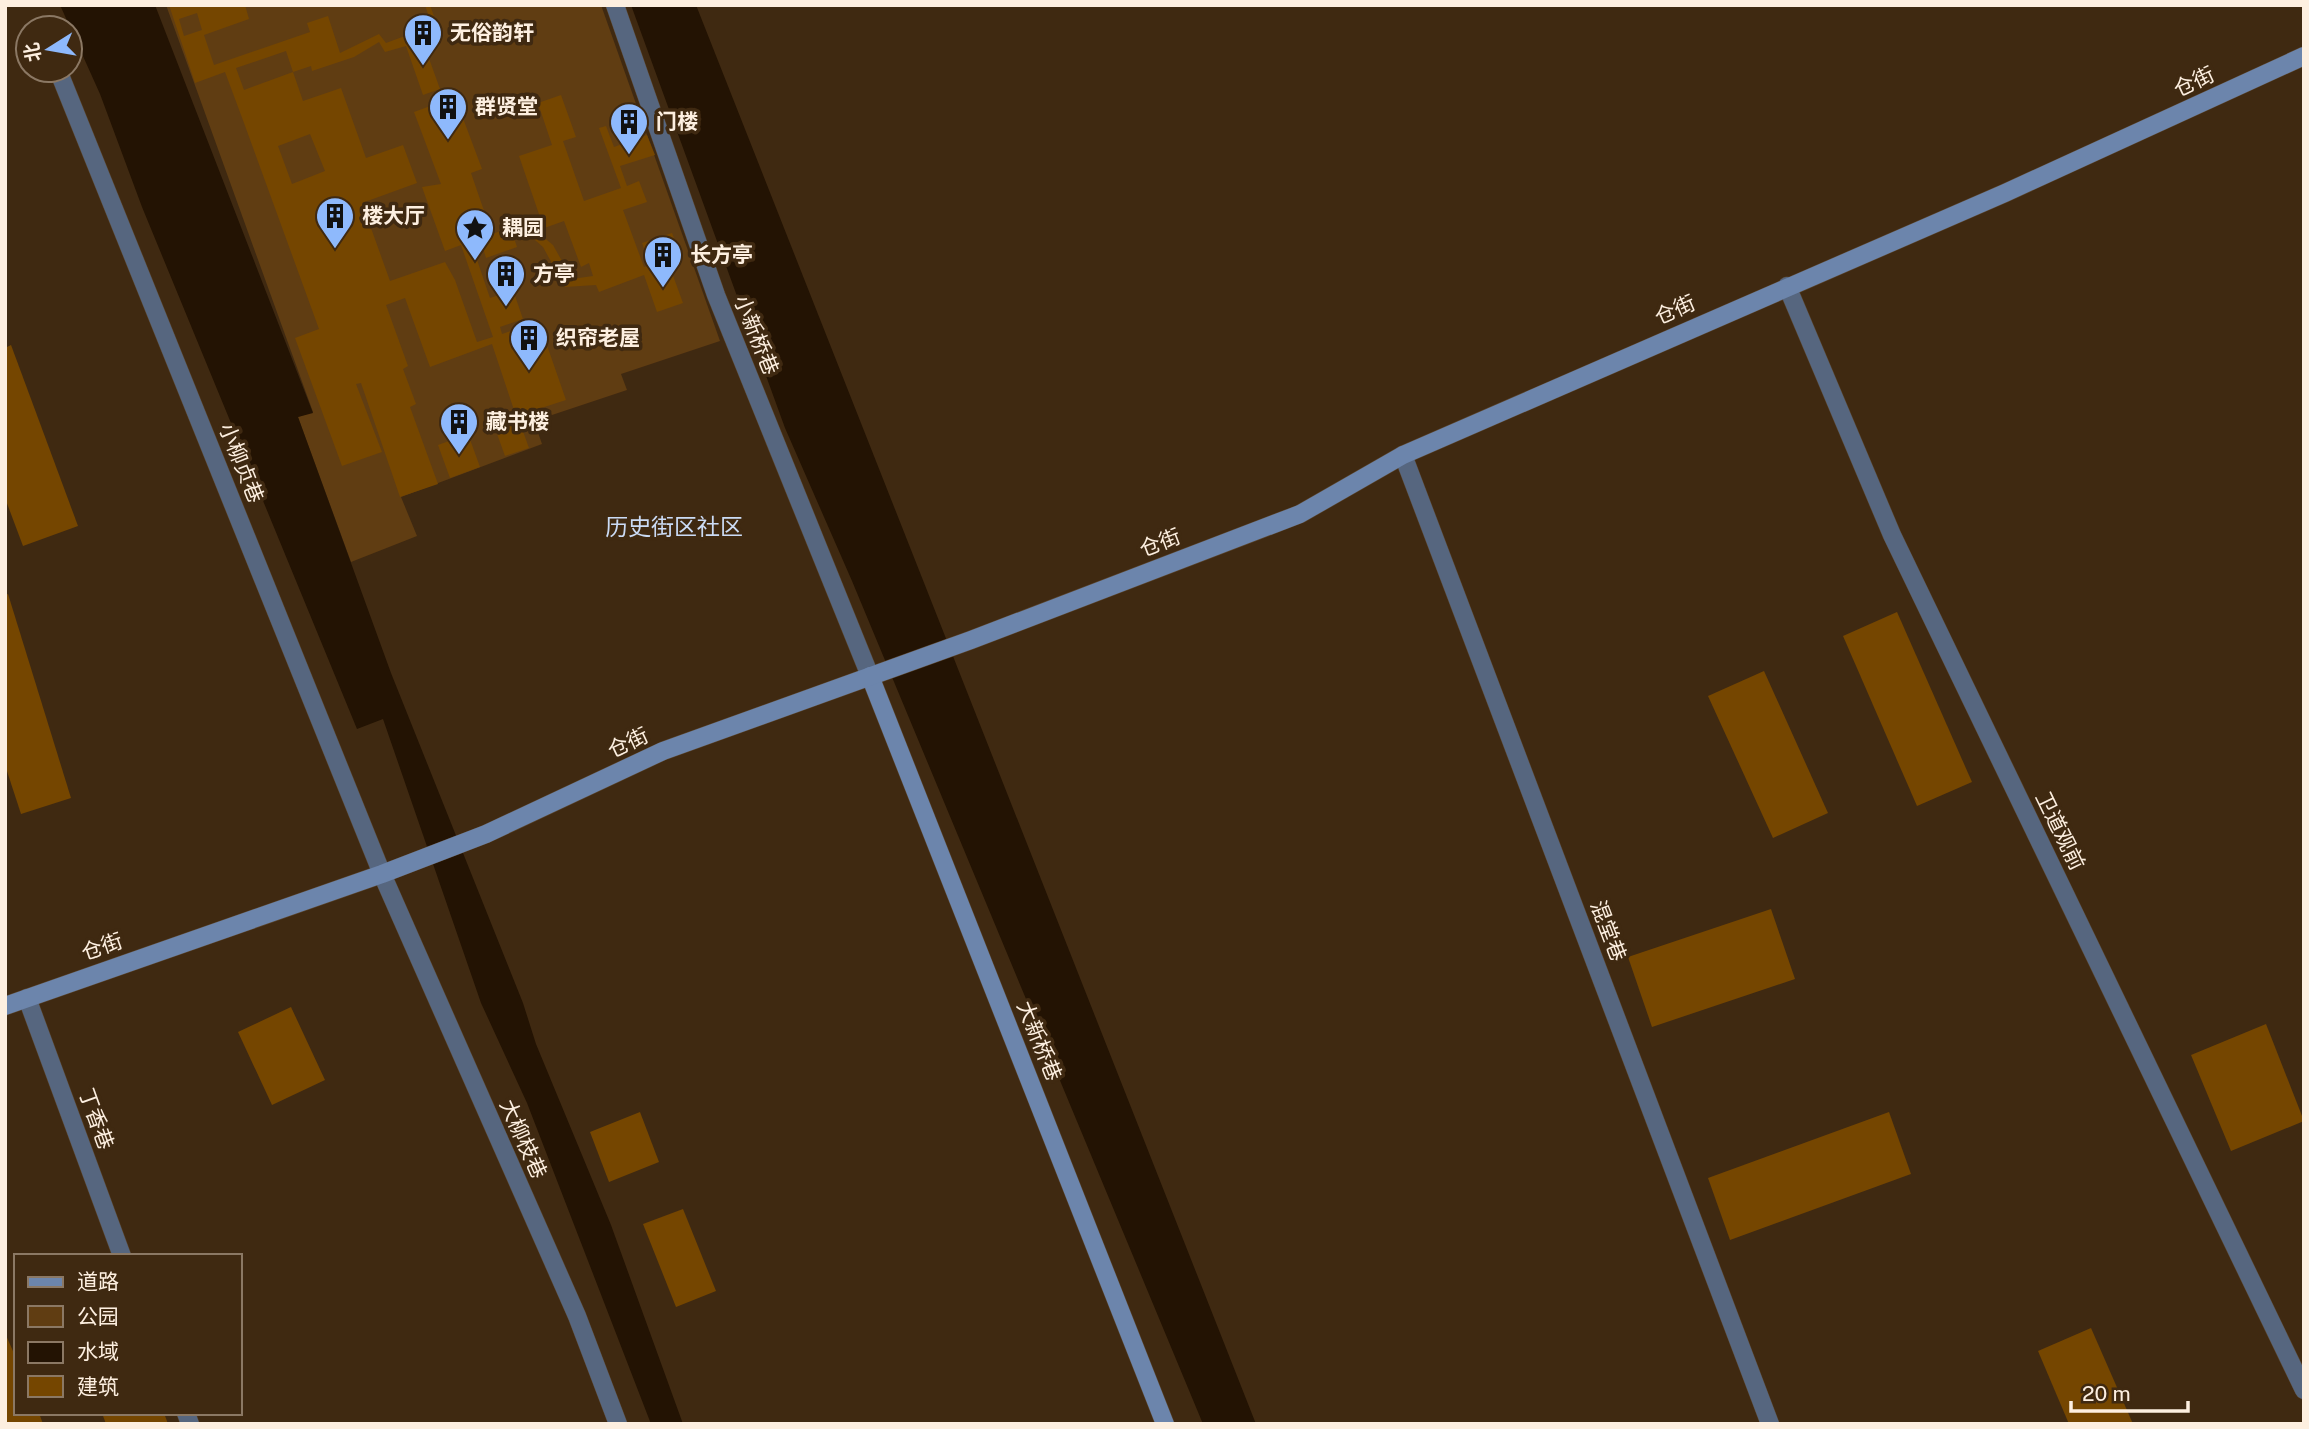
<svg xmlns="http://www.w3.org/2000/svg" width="2309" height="1429" viewBox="0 0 2309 1429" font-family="'Public Sans','Noto Sans SC',sans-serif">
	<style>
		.green { fill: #603d12 }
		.water { fill: #231303 }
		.building { fill: #754600; fill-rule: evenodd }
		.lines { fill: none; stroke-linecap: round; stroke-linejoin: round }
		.lane-casing { stroke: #5a452e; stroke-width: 19 }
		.street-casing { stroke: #5a452e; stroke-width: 19 }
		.secondary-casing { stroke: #5a452e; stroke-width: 19 }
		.lane { stroke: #56667f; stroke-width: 18 }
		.street { stroke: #56667f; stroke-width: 18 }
		.secondary { stroke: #6c85ac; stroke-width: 18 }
		.labels { text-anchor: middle; stroke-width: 7; stroke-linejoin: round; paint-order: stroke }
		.poi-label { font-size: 21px; font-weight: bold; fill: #fdefe0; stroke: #3f2911; text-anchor: start }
		.street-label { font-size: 21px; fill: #fdefe0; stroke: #3f2911 }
		.neighbourhood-label { font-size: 23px; fill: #cbdbf5; stroke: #3f2911 }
	</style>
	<rect width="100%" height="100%" fill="#3f2911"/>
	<polygon class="green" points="166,5 601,5 720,341 621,374 627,390 534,421 542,444 401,497 417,536 351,562 298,417 313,412"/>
	<g class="water">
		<polygon points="60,5 155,5 313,413 298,417 391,673 523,1003 536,1044 611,1225 683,1424 651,1424 527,1103 481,1003 383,719 357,729 142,207 100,94"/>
		<polygon points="631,5 696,5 1256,1424 1203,1424 852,581 785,428"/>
	</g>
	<g class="building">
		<path d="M169 5H245L249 19 204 35 214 65 310 32 307 23 328 16 340 53 379 34 386 43 432 26 425 5H430L440 33 422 39 440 89 423 95 406 46 385 52 379 42 354 57 312 71 311 66 293 72 286 51 236 68 244 90 293 72 303 101 341 88 366 158 403 145 417 183 362 203 390 281 445 262 455 280 477 342 493 337 461 245 445 251 422 187 441 184 414 112 455 97 482 169 471 173 492 234 540 217 519 156 552 145 538 103 561 95 576 137 563 141 584 201 621 188 599 128 606 126 614 147 647 135 655 155 620 166 627 186 639 181 647 202 623 210 644 267 650 265 642 243 672 233 680 254 667 259 683 303 657 312 644 275 599 292 596 285 565 287 543 247 528 234 514 238 517 247 486 258 483 248 474 251 490 298 513 290 523 319 500 327 502 334 514 330 516 336 541 328 566 400 526 413 528 420 520 423 529 448 505 456 496 431 512 425 510 419 516 416 492 344 430 367 405 298 386 305 408 366 403 369 416 404 410 407 438 484 400 497 361 383 356 384 382 452 342 466 295 338 319 329 244 123 225 72 195 83ZM197 13 202 30 184 36 179 19ZM310 134 325 171 292 184 278 146ZM564 221 581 267 589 263 593 276 572 279 553 245 536 231Z"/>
		<polygon points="11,345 78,526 23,546 5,498 5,348"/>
		<polygon points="468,434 480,467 450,478 438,445"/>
		<polygon points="8,594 71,798 21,814 5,765 5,595"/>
		<polygon points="1897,612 1972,782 1917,806 1843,636"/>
		<polygon points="1764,671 1828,813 1773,838 1708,696"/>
		<polygon points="1771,909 1795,979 1652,1027 1628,957"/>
		<polygon points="291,1007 325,1080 272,1105 238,1032"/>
		<polygon points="2266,1024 2304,1121 2231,1151 2191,1055"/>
		<polygon points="640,1112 659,1162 609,1182 590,1132"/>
		<polygon points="1889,1112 1911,1174 1730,1240 1708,1178"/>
		<polygon points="683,1209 716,1291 676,1307 643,1224"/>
		<polygon points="2091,1328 2133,1424 2069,1424 2038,1351"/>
		<polygon points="5,1333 16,1358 16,1413 39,1413 43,1424 5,1424"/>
		<polygon points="102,1413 164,1413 168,1424 106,1424"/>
	</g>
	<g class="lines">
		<defs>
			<g id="lane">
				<polyline points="1787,286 1892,535 2304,1390"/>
				<polyline points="1403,455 1770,1424"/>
			</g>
			<g id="street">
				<polyline points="615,5 716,295 870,676"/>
				<polyline points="58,70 382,874 577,1316 618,1424"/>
				<polyline points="27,998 122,1256"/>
				<polyline points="186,1413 190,1424"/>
			</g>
			<g id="secondary">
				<polyline points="870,676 1165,1424"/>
				<polyline points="5,1006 382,874 486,834 663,751 971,640 1300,514 1403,455 2005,193 2304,56"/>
			</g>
		</defs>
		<use href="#lane" class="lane-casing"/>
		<use href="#street" class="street-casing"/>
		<use href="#secondary" class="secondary-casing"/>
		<use href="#lane" class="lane"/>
		<use href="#street" class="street"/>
		<use href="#secondary" class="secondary"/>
	</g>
	<defs>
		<symbol id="building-pin" viewBox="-11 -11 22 30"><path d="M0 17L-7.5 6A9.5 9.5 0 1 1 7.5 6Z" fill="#8eb9fc" stroke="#3f2911"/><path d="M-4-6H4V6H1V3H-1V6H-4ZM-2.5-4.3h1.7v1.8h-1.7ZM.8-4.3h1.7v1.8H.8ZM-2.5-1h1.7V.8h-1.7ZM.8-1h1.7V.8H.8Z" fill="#111"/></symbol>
		<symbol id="sight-pin" viewBox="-11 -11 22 30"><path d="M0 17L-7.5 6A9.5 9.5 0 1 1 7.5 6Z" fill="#8eb9fc" stroke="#3f2911"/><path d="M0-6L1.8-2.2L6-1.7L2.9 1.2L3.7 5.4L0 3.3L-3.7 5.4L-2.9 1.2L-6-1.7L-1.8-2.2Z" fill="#111"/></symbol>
	</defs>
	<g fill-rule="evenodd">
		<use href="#building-pin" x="401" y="11" width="44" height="60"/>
		<use href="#building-pin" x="426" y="85" width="44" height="60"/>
		<use href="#building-pin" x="607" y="100" width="44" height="60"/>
		<use href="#building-pin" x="313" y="194" width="44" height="60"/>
		<use href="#sight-pin" x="453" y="206" width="44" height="60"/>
		<use href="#building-pin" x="641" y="233" width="44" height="60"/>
		<use href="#building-pin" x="484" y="252" width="44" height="60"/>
		<use href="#building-pin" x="507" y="316" width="44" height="60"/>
		<use href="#building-pin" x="437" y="400" width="44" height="60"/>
	</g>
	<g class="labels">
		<g class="poi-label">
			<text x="450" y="40">无俗韵轩</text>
			<text x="475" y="114">群贤堂</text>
			<text x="656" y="129">门楼</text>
			<text x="362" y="223">楼大厅</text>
			<text x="502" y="235">耦园</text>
			<text x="690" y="262">长方亭</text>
			<text x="533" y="281">方亭</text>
			<text x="556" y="345">织帘老屋</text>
			<text x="486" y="429">藏书楼</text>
		</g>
		<g class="street-label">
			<text transform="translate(2194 82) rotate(-25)" y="7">仓街</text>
			<text transform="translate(1675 310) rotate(-24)" y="7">仓街</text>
			<text transform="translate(756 335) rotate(68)" y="7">小新桥巷</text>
			<text transform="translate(241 463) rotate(68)" y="7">小柳贞巷</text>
			<text transform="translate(1160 543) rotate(-21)" y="7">仓街</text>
			<text transform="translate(628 743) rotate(-25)" y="7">仓街</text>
			<text transform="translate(2060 831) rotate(64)" y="7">卫道观前</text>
			<text transform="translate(1608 931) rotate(69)" y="7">混堂巷</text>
			<text transform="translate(102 947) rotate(-19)" y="7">仓街</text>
			<text transform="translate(1039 1041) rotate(68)" y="7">大新桥巷</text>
			<text transform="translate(96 1119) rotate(70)" y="7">丁香巷</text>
			<text transform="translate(523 1139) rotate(66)" y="7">大柳枝巷</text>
		</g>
		<g class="neighbourhood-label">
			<text x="674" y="535">历史街区社区</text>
		</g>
	</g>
	<rect width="2309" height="1429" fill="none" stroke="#fdefe0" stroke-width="14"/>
	<rect x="14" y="1254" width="228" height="161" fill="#3f2911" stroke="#8b7864" stroke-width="2"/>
	<rect x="28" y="1277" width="35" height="10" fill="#6c85ac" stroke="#8b7864" stroke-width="2"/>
	<text x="77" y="1289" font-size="21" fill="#fdefe0">道路</text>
	<rect x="28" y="1306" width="35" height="21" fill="#603d12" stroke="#8b7864" stroke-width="2"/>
	<text x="77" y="1324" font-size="21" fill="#fdefe0">公园</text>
	<rect x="28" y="1342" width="35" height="21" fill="#231303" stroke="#8b7864" stroke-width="2"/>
	<text x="77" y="1359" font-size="21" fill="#fdefe0">水域</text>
	<rect x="28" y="1376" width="35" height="21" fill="#754600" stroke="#8b7864" stroke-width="2"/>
	<text x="77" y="1394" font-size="21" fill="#fdefe0">建筑</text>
	<g transform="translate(49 49) rotate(259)"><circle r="33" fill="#3f2911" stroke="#8b7864" stroke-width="2"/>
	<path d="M0-5L12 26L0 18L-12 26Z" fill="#8eb9fc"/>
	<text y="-10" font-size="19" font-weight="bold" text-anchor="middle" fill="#fdefe0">北</text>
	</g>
	<path d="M2071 1401v10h117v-10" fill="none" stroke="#fdefe0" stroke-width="3.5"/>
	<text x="2082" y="1401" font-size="21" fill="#fdefe0" stroke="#3f2911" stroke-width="5" paint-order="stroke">20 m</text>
</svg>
